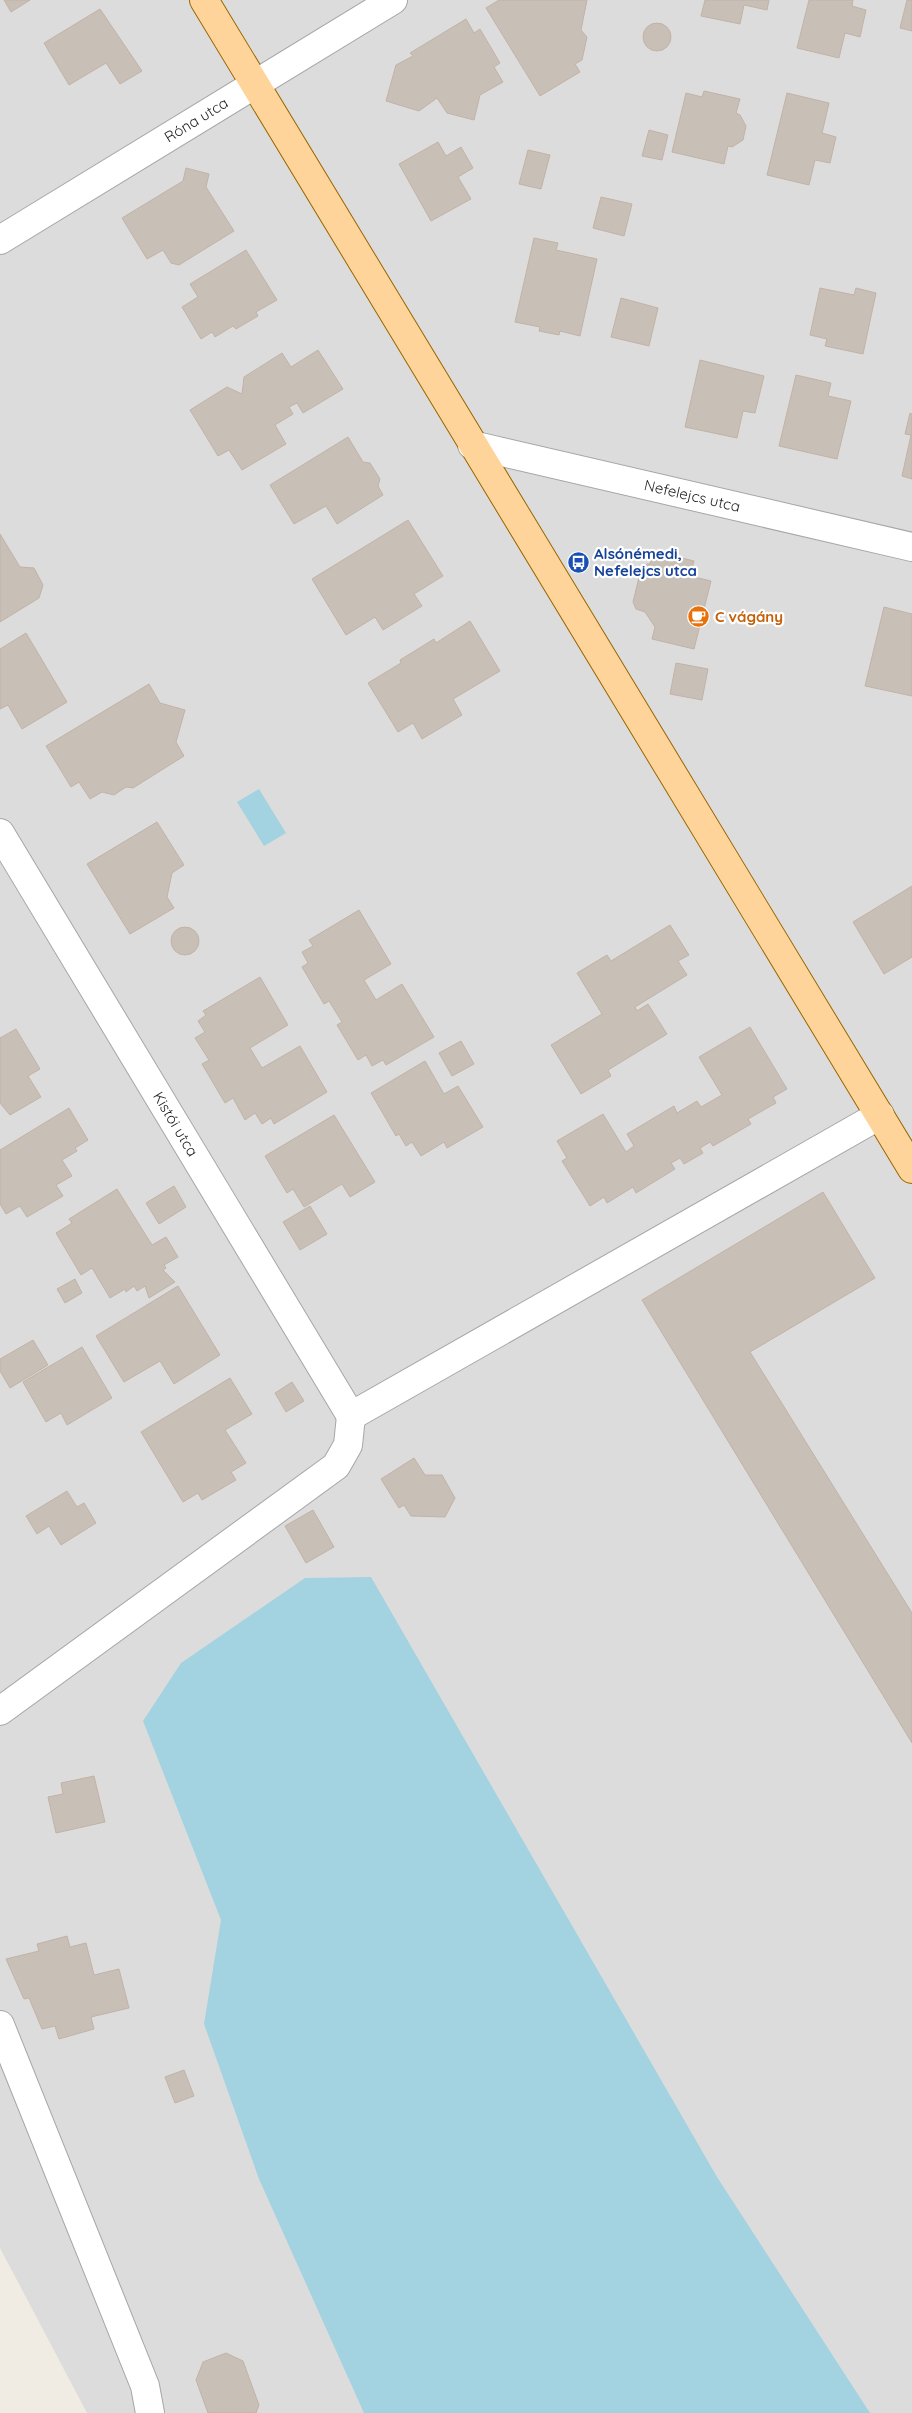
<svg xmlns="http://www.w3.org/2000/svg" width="912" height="2413" viewBox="0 0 912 2413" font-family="Quicksand,sans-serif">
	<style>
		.residential { fill: #dddcdc }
		.water { fill: #a3d2e0 }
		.building { fill: #c8bfb7; stroke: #c2b2a6 }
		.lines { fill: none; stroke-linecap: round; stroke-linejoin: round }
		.minor-casing { stroke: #a6a6a6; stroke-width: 30 }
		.major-casing { stroke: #996700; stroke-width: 30 }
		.minor { stroke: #fff; stroke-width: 28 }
		.major { stroke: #ffd49a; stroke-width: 28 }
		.labels { text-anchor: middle; stroke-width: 4.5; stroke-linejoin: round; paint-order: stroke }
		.street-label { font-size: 15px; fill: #1f1f1f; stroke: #fff }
		.transit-label { font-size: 15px; font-weight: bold; fill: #164399; stroke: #fff; text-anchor: start }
		.food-label { font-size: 15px; font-weight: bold; fill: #c56008; stroke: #fff; text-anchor: start }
	</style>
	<rect width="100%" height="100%" fill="#f0ece4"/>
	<polygon class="residential" points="0,0 912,0 912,2413 87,2413 0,2248"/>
	<g class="water">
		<polygon points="259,789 286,833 264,846 237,802"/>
		<polygon points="371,1577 717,2177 870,2413 364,2413 259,2179 204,2024 221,1920 143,1721 181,1663 305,1578"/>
	</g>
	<g class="building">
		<polygon points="4,0 30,0 11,12"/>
		<polygon points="499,0 587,0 581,30 587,37 582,60 575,64 580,72 540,96 486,8"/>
		<polygon points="705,0 769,0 767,10 744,5 740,24 701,16"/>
		<polygon points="809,0 853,0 852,6 866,10 860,37 845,33 839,58 797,48"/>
		<polygon points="907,0 912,0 912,31 900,28"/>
		<polygon points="100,9 142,71 120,84 106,63 69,85 44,43"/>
		<polygon points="466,19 474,33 480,29 500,63 494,67 503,82 480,95 474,120 447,113 437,98 419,111 386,101 396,65 413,56 410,53"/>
		<circle cx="657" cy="37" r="14"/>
		<polygon points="704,91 740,99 736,113 740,115 746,126 743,140 732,147 728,146 724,164 672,152 686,93 702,97"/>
		<polygon points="787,93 829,103 822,133 836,137 830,163 815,160 809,185 767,175"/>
		<polygon points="649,130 668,135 662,160 642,156"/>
		<polygon points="438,142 446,156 461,147 473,168 458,177 471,199 431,221 399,164"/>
		<polygon points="528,150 550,155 541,189 519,184"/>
		<polygon points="186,168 209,174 206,187 234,231 179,265 171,263 163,250 147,259 122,218 183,181"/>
		<polygon points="601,197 632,204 624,236 593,228"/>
		<polygon points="534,238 558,243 556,250 597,259 580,336 560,331 559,335 539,331 540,327 515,322"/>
		<polygon points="246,250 277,300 256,312 258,316 236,329 233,326 215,337 212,332 201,339 182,307 198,297 190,284"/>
		<polygon points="820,288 854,295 856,288 876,293 863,354 825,346 827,339 810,335"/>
		<polygon points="621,298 658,308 649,346 611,337"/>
		<polygon points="318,350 343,389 303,413 297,403 289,407 293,414 275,425 286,444 242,470 229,450 218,456 190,410 227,387 242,394 244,377 282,353 291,367"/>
		<polygon points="700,360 764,376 755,413 743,411 737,438 685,427"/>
		<polygon points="796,375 831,383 828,396 851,401 837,459 779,446"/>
		<polygon points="910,413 912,414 912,479 902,476 911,435 905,434"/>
		<polygon points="348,437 363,462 370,463 380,479 378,486 383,495 337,524 326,506 294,524 270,485"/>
		<polygon points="408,520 443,576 414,594 422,606 383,630 375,617 346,635 312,579"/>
		<polygon points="0,534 20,567 34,568 43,585 39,598 0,622"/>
		<polygon points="653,551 694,561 690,576 711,581 694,649 652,639 655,627 645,612 636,609 633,602 641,569 647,564 650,564"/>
		<polygon points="884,607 912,614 912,696 865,686"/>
		<polygon points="470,621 500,671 453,699 462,715 422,739 413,723 398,732 368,683 401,663 400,660 434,639 436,643"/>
		<polygon points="26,633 67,702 22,729 8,705 0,709 0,649"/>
		<polygon points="676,663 708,669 702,700 670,694"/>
		<polygon points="149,684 160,703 185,710 176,742 184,756 133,788 126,787 114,795 102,792 90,799 79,782 71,787 46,746"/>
		<polygon points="157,822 184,865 172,873 167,897 174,908 130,934 87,864"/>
		<polygon points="912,886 912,957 884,974 853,922"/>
		<polygon points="359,910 391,964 364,980 376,1000 402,984 434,1037 386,1065 383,1060 372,1066 366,1055 358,1060 337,1025 342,1022 329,1001 324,1004 302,967 308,963 302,952 313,946 309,940"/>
		<polygon points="670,925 689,955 678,961 687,975 635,1007 637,1011 648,1004 667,1034 608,1070 611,1076 581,1094 551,1045 602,1014 577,973 607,955 611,961"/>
		<circle cx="185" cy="941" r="14"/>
		<polygon points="260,977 288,1025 250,1048 262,1068 300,1046 327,1092 274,1124 271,1118 262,1124 255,1113 245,1120 233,1098 225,1103 202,1064 209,1060 195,1038 205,1032 198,1021 206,1015 203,1011"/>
		<polygon points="750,1027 787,1089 773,1097 776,1103 748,1119 751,1124 713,1146 710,1142 700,1148 703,1153 684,1164 680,1158 671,1163 675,1169 636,1193 633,1187 607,1203 604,1197 590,1206 562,1161 567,1158 557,1141 603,1114 626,1152 634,1146 627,1134 674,1106 677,1113 697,1101 701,1107 722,1095 699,1057"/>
		<polygon points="16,1029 40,1069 28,1076 41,1097 10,1115 0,1103 0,1038"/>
		<polygon points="461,1041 474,1064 452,1076 439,1053"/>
		<polygon points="425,1061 444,1094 458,1086 483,1127 447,1148 444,1142 421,1156 412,1142 406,1146 399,1134 396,1136 371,1093"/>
		<polygon points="69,1108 88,1140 75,1148 77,1151 62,1160 72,1176 56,1185 63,1196 27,1217 20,1206 6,1214 0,1204 0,1150"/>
		<polygon points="334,1115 375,1182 350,1197 342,1184 304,1207 293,1189 287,1193 265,1156"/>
		<polygon points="174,1186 186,1207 159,1224 146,1203"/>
		<polygon points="117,1189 152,1245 166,1237 178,1257 164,1265 166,1268 163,1270 175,1282 149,1298 145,1286 137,1291 134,1286 126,1292 125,1289 110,1298 92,1268 81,1275 56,1233 72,1223 69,1219"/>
		<polygon points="823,1192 875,1278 750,1352 912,1613 912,1743 642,1300"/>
		<polygon points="310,1206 327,1234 300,1250 283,1222"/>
		<polygon points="75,1279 82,1293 65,1303 57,1289"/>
		<polygon points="178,1286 220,1355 174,1384 160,1361 124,1382 96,1336"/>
		<polygon points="33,1340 48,1365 10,1388 0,1371 0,1359"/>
		<polygon points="82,1347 112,1398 67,1425 61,1413 46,1422 23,1382"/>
		<polygon points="230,1378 252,1414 225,1430 246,1463 231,1472 236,1480 202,1500 198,1493 183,1502 141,1432"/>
		<polygon points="292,1382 304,1401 286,1412 275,1393"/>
		<polygon points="414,1458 425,1475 442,1475 455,1498 445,1517 411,1516 404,1505 399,1508 381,1479"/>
		<polygon points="67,1491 77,1507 84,1503 96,1523 61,1545 49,1526 37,1534 26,1516"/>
		<polygon points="313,1510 334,1547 306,1563 285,1526"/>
		<polygon points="94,1776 105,1822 56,1833 48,1797 63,1794 61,1783"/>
		<polygon points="67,1936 70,1947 86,1943 94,1975 119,1969 129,2008 91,2017 94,2029 59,2039 55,2026 42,2029 29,1998 24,1999 6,1959 39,1951 37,1944"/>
		<polygon points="184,2070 194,2096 175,2103 165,2077"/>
		<polygon points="226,2353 243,2361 259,2405 256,2413 208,2413 196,2380 203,2362"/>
	</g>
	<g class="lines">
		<defs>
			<g id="minor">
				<path id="s1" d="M0 240 393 0"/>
				<path id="s2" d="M472 445 912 547"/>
				<path id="s3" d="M0 833 351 1416"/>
				<polyline points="351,1416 880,1115"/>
				<polyline points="0,1711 336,1466 348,1445 351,1416"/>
				<polyline points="0,2025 145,2386 150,2413"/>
			</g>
			<polyline id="major" points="204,0 912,1169"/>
		</defs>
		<use href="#minor" class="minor-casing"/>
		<use href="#major" class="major-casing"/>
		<use href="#minor" class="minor"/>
		<use href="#major" class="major"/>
	</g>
	<defs>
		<symbol id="bus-disc" viewBox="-11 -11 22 22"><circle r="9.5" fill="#1a4fb4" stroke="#fff"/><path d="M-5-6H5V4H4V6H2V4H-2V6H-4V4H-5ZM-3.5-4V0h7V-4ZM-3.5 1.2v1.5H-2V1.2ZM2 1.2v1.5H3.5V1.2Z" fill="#fff"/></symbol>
		<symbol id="cafe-disc" viewBox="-11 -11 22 22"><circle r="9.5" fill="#e8710a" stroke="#fff"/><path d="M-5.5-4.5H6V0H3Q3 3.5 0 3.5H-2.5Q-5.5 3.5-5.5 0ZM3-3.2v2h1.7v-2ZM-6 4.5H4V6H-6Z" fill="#fff"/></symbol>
	</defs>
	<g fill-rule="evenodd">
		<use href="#bus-disc" x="566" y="550" width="25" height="25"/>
		<use href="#cafe-disc" x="686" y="604" width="25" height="25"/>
	</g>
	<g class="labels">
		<g class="street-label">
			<text dy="5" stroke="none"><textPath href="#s1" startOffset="230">Róna utca</textPath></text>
			<text dy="5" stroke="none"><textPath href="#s2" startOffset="226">Nefelejcs utca</textPath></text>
			<text dy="5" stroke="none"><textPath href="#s3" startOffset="340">Kistói utca</textPath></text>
		</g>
		<g class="transit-label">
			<text x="594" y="559">Alsónémedi,<tspan x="594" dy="17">Nefelejcs utca</tspan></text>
		</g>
		<g class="food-label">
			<text x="715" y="622">C vágány</text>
		</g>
	</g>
</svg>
